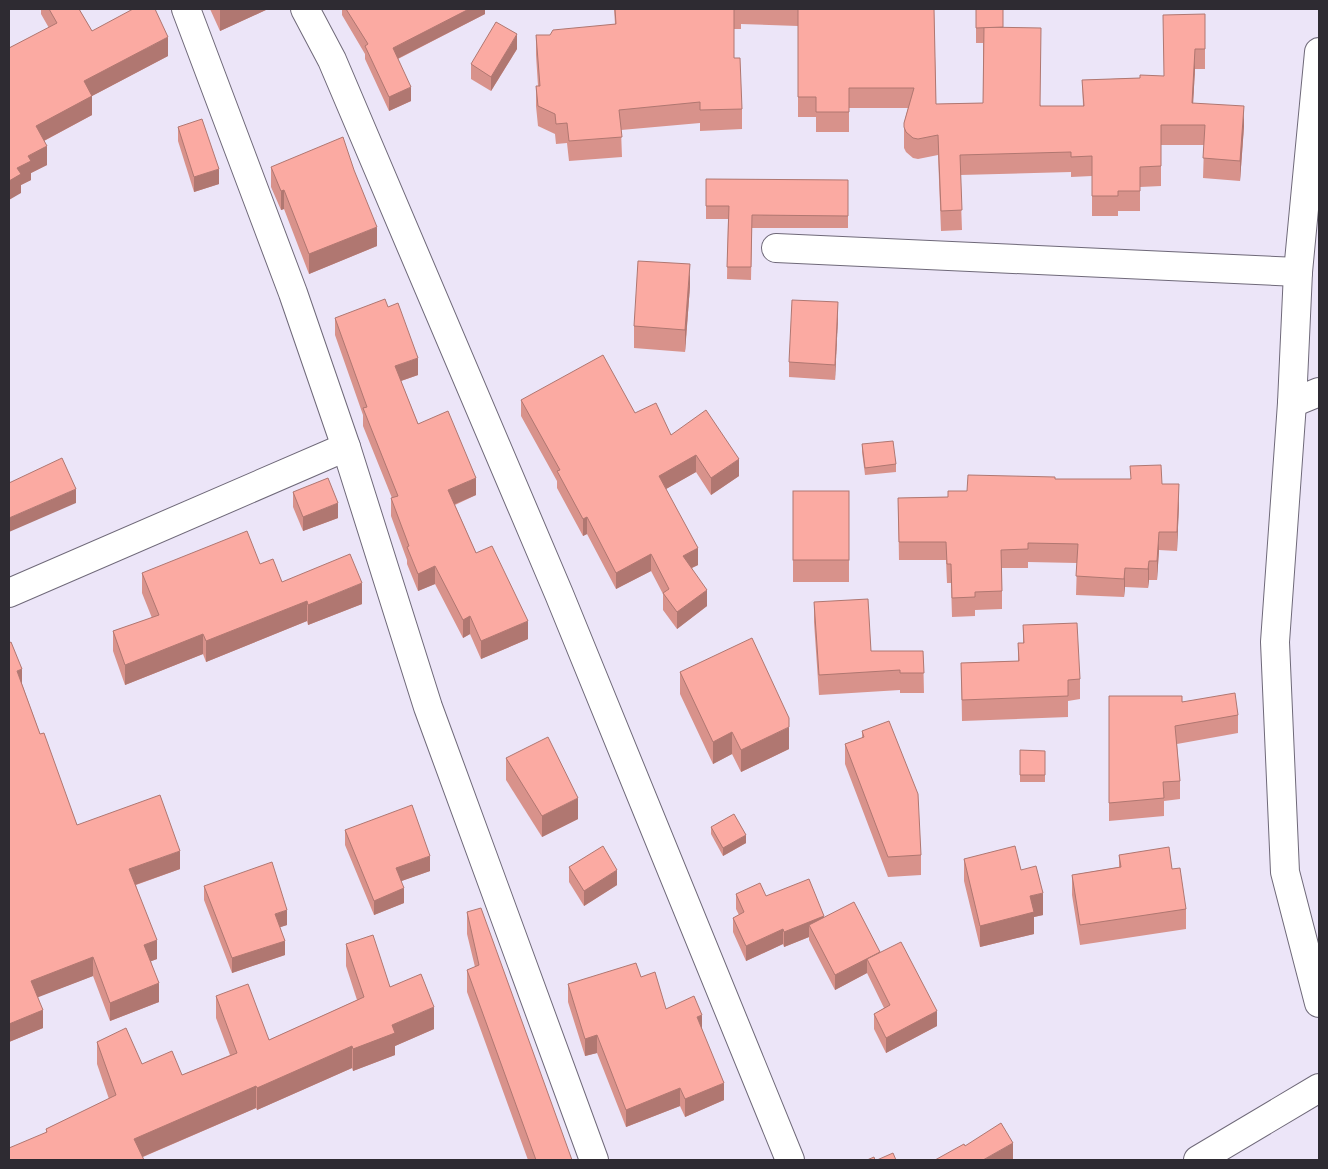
<svg xmlns="http://www.w3.org/2000/svg" width="1328" height="1169" viewBox="0 0 1328 1169" font-family="Figtree,sans-serif">
	<style>
		.lines { fill: none; stroke-linecap: round; stroke-linejoin: round }
		.minor-casing { stroke: #6f6979; stroke-width: 30 }
		.minor { stroke: #fff; stroke-width: 28 }
		.wall { fill: #d8928b }
		.shaded-wall { fill: #b07771 }
		.building { fill: #fbaaa2; stroke: #b07771 }
	</style>
	<rect width="100%" height="100%" fill="#ece5f8"/>
	<g class="lines">
		<defs>
			<g id="minor">
				<polyline points="186,9 293,293 346,447 428,707 594,1160"/>
				<polyline points="305,9 332,60 559,594 790,1160"/>
				<polyline points="1319,52 1298,272 1292,403 1275,642 1285,872 1319,1003"/>
				<polyline points="776,248 1298,272"/>
				<polyline points="1292,403 1319,392"/>
				<polyline points="9,593 346,447"/>
				<polyline points="1198,1160 1319,1088"/>
			</g>
		</defs>
		<use href="#minor" class="minor-casing"/>
		<use href="#minor" class="minor"/>
	</g>
	<g class="wall">
		<polygon points="41,9 79,9 92,31 168,56 92,96 92,115 44,141 47,165 31,173 31,180 21,185 21,193 9,48 49,28 41,14"/>
		<polygon points="210,9 268,9 220,31"/>
		<polygon points="342,9 485,9 485,14 398,59 411,101 389,111 365,59 365,54 342,15"/>
		<polygon points="614,9 934,9 936,104 983,103 983,43 976,43 976,9 1003,28 1041,106 1083,106 1082,80 1140,78 1164,76 1205,14 1205,69 1195,69 1193,103 1244,126 1240,181 1203,178 1204,145 1161,145 1161,186 1140,187 1140,211 1118,211 1118,216 1092,216 1092,176 1071,177 1071,172 960,175 962,230 941,231 938,155 918,159 913,158 906,152 904,148 904,123 908,108 849,108 849,132 816,132 816,117 798,117 798,26 741,24 741,29 734,29 734,58 742,109 742,129 700,131 700,123 621,130 622,157 569,161 567,143 556,144 555,134 538,126 536,106 536,86 538,86 536,55 536,35 550,35 615,24"/>
		<polygon points="517,49 491,91 471,79 471,64"/>
		<polygon points="178,127 219,184 194,192 178,141"/>
		<polygon points="271,167 377,246 309,274 284,209 281,210 271,187"/>
		<polygon points="706,179 848,180 848,228 752,228 751,280 727,279 728,219 706,219"/>
		<polygon points="690,286 685,352 634,348 634,326"/>
		<polygon points="838,317 835,380 789,377 789,362"/>
		<polygon points="335,318 418,375 401,381 418,424 476,495 455,505 476,553 528,639 481,659 470,634 463,638 435,584 418,591 407,564 407,560 391,516 391,498 392,498 363,426 363,415 335,335"/>
		<polygon points="521,400 635,413 739,476 711,495 696,472 666,489 698,565 692,568 707,606 677,629 663,610 663,594 651,571 616,589 587,534 583,536 557,488 557,481 521,416"/>
		<polygon points="862,444 896,464 896,472 865,475 862,452"/>
		<polygon points="1055,479 1162,484 1179,503 1177,551 1159,550 1157,580 1149,580 1148,588 1125,587 1124,597 1076,595 1077,563 1028,562 1028,568 1002,568 1002,609 975,610 975,616 952,617 951,583 947,583 946,560 899,560 898,498 948,497 967,491"/>
		<rect x="793" y="491" width="56" height="91"/>
		<polygon points="293,492 338,518 303,531 293,507"/>
		<polygon points="260,564 282,582 362,604 308,625 307,621 206,662 203,654 125,685 113,651 113,631 152,618 142,593 142,573"/>
		<polygon points="814,602 871,651 923,651 924,693 900,693 900,690 819,695 814,622"/>
		<polygon points="1023,625 1080,679 1080,699 1068,701 1068,717 962,721 961,663 1018,661 1018,643 1023,643"/>
		<polygon points="680,672 789,749 741,772 732,754 713,764 680,694"/>
		<polygon points="22,684 40,734 77,825 180,869 136,885 157,959 151,961 159,1002 110,1021 93,976 37,997 43,1028 9,1042"/>
		<polygon points="1109,696 1182,702 1238,715 1238,733 1177,744 1180,781 1180,799 1164,801 1164,816 1109,821"/>
		<polygon points="862,731 921,855 921,875 888,877 845,764 845,744 862,738"/>
		<polygon points="1020,750 1045,751 1045,782 1020,782"/>
		<polygon points="506,758 578,819 542,837 506,780"/>
		<polygon points="711,827 746,843 723,856 711,834"/>
		<polygon points="345,830 430,871 401,881 404,903 374,915 345,845"/>
		<polygon points="1119,855 1186,909 1186,929 1080,945 1072,895 1072,875 1119,867"/>
		<polygon points="964,859 1021,870 1043,915 1034,917 1034,934 980,947 964,881"/>
		<polygon points="569,867 617,885 584,906 569,882"/>
		<polygon points="204,886 287,925 280,927 285,955 232,973 204,900"/>
		<polygon points="736,894 766,896 824,918 880,953 937,1026 886,1053 874,1029 874,1014 884,1008 867,973 835,990 809,940 809,937 784,947 783,944 746,961 733,932 733,918 739,915 736,909"/>
		<polygon points="467,912 572,1160 528,1160 467,992 467,970 475,967 467,934"/>
		<polygon points="346,944 434,1029 395,1046 395,1055 353,1071 352,1068 257,1110 256,1108 143,1157 46,1133 46,1129 109,1099 97,1064 97,1042 142,1064 182,1075 230,1055 216,1018 216,996 269,1040 357,1000 346,966"/>
		<polygon points="568,984 666,1009 702,1030 724,1100 685,1117 680,1106 626,1127 597,1053 585,1056 568,1002"/>
	</g>
	<g class="shaded-wall">
		<polygon points="220,9 268,9 220,31"/>
		<polygon points="469,9 485,9 485,14 393,61 393,48"/>
		<polygon points="517,34 517,49 491,91 491,77"/>
		<polygon points="168,37 168,56 92,96 92,115 36,145 36,126 84,81"/>
		<polygon points="1195,49 1195,69 1192,123 1192,103"/>
		<polygon points="411,87 411,101 389,111 389,97"/>
		<polygon points="1244,106 1244,126 1240,181 1240,161"/>
		<polygon points="47,146 47,165 31,173 31,180 21,185 21,193 9,200 9,181 17,168 28,156"/>
		<polygon points="219,169 219,184 194,192 194,177"/>
		<polygon points="284,190 284,209 281,210 281,191"/>
		<polygon points="377,227 377,246 309,274 309,254"/>
		<polygon points="690,264 690,286 685,352 685,330"/>
		<polygon points="838,302 838,317 835,380 835,365"/>
		<polygon points="418,358 418,375 395,383 395,366"/>
		<polygon points="696,455 696,472 659,493 659,476"/>
		<polygon points="739,459 739,476 711,495 711,478"/>
		<polygon points="476,478 476,495 448,507 448,490"/>
		<polygon points="1179,484 1179,503 1177,551 1177,532"/>
		<polygon points="76,489 76,503 9,532 9,518"/>
		<polygon points="338,503 338,518 303,531 303,517"/>
		<polygon points="587,517 587,534 583,536 583,519"/>
		<polygon points="1159,532 1159,550 1157,580 1157,561"/>
		<polygon points="698,548 698,565 683,572 683,556"/>
		<polygon points="651,554 651,571 616,589 616,573"/>
		<polygon points="1149,561 1149,580 1148,588 1148,569"/>
		<polygon points="435,566 435,584 418,591 418,574"/>
		<polygon points="1125,568 1125,587 1124,597 1124,579"/>
		<polygon points="362,583 362,604 308,625 308,605"/>
		<polygon points="707,590 707,606 677,629 677,612"/>
		<polygon points="307,601 307,621 206,662 206,641"/>
		<polygon points="470,616 470,634 463,638 463,620"/>
		<polygon points="528,621 528,639 481,659 481,641"/>
		<polygon points="203,634 203,654 125,685 125,665"/>
		<polygon points="22,669 22,688 17,671"/>
		<polygon points="789,727 789,749 741,772 741,750"/>
		<polygon points="732,732 732,754 713,764 713,742"/>
		<polygon points="578,798 578,819 542,837 542,816"/>
		<polygon points="746,835 746,843 723,856 723,848"/>
		<polygon points="180,851 180,869 129,887 129,869"/>
		<polygon points="430,856 430,871 396,883 396,868"/>
		<polygon points="617,870 617,885 584,906 584,891"/>
		<polygon points="404,888 404,903 374,915 374,901"/>
		<polygon points="1043,893 1043,915 1034,917 1034,934 980,947 980,926 1030,896"/>
		<polygon points="287,910 287,925 275,929 275,914"/>
		<polygon points="824,916 824,931 809,925 809,937 784,947 784,932"/>
		<polygon points="783,929 783,944 746,961 746,946"/>
		<polygon points="157,940 157,959 144,964 144,945"/>
		<polygon points="285,941 285,955 232,973 232,958"/>
		<polygon points="880,952 880,966 867,959 867,973 835,990 835,975"/>
		<polygon points="93,957 93,976 31,1000 31,981"/>
		<polygon points="159,983 159,1002 110,1021 110,1003"/>
		<polygon points="434,1007 434,1029 395,1046 395,1055 353,1071 353,1049 392,1025"/>
		<polygon points="43,1010 43,1028 9,1042 9,1024"/>
		<polygon points="937,1011 937,1026 886,1053 886,1038"/>
		<polygon points="702,1015 702,1033 697,1017"/>
		<polygon points="597,1035 597,1053 585,1056 585,1039"/>
		<polygon points="352,1046 352,1068 257,1110 257,1088"/>
		<polygon points="724,1083 724,1100 685,1117 685,1099"/>
		<polygon points="256,1086 256,1108 135,1160 134,1139"/>
		<polygon points="680,1088 680,1106 626,1127 626,1110"/>
		<polygon points="1013,1143 1013,1160 983,1160"/>
	</g>
	<g class="building">
		<polygon points="49,9 79,9 92,31 133,9 155,9 168,37 84,81 92,96 36,126 47,146 28,156 31,161 17,168 21,174 9,181 9,47 9,48 57,23"/>
		<polygon points="346,9 469,9 393,48 411,87 389,97 365,46 368,44"/>
		<polygon points="615,9 741,9 734,9 734,58 740,58 742,109 700,110 700,102 619,110 622,137 569,141 567,123 556,124 555,114 538,106 536,86 540,86 536,35 550,35 553,30 616,24"/>
		<polygon points="798,9 934,9 936,104 983,103 984,27 1041,28 1040,106 1084,106 1082,80 1140,78 1140,75 1164,76 1163,15 1205,14 1205,49 1195,49 1192,103 1244,106 1240,161 1203,158 1205,125 1161,125 1161,166 1140,167 1140,191 1118,191 1118,196 1092,196 1092,156 1071,157 1071,152 960,155 962,210 941,211 938,135 918,139 913,138 906,132 904,127 904,123 914,88 849,88 849,112 816,112 816,97 798,97"/>
		<polygon points="976,9 1003,9 1003,27 976,28"/>
		<polygon points="496,22 517,34 491,77 471,64"/>
		<polygon points="202,119 219,169 194,177 178,127"/>
		<polygon points="343,137 354,170 377,227 309,254 284,190 281,191 271,167"/>
		<polygon points="706,179 848,180 848,216 752,215 751,267 727,267 729,206 706,206"/>
		<polygon points="638,261 690,264 685,330 634,326"/>
		<polygon points="385,299 388,307 398,303 418,358 395,366 418,424 448,411 476,478 448,490 476,553 492,546 528,621 481,641 470,616 463,620 435,566 418,574 407,547 409,546 391,498 398,496 363,408 367,407 335,318"/>
		<polygon points="792,300 838,302 835,365 789,362"/>
		<polygon points="603,355 635,413 656,403 671,435 706,410 739,459 711,478 696,455 659,476 698,548 683,556 707,590 677,612 663,593 669,589 651,554 616,573 587,517 583,519 557,471 560,470 521,400"/>
		<polygon points="893,441 896,464 865,468 862,444"/>
		<polygon points="62,458 76,489 9,518 9,483"/>
		<polygon points="1161,465 1162,484 1179,484 1177,532 1159,532 1157,561 1149,561 1148,569 1125,568 1124,579 1076,576 1078,544 1028,543 1028,549 1001,550 1002,591 975,592 975,597 952,598 951,564 947,564 946,542 899,542 898,498 948,497 948,491 967,491 968,475 1055,477 1055,479 1131,479 1130,466"/>
		<polygon points="328,478 338,503 303,517 293,492"/>
		<rect x="793" y="491" width="56" height="69"/>
		<polygon points="247,531 260,564 273,559 282,582 350,554 362,583 308,605 307,601 206,641 203,634 125,665 113,631 159,615 142,573"/>
		<polygon points="868,599 871,651 923,651 924,673 900,673 900,670 819,675 814,602"/>
		<polygon points="1077,623 1080,679 1068,680 1068,696 962,700 961,663 1019,661 1018,643 1024,643 1023,625"/>
		<polygon points="752,638 789,718 789,727 741,750 732,732 713,742 680,672"/>
		<polygon points="11,642 22,669 17,671 40,734 44,733 77,825 160,795 180,851 129,869 157,940 144,945 159,983 110,1003 93,957 31,981 43,1010 9,1024 9,643"/>
		<polygon points="1235,693 1238,715 1175,726 1180,781 1163,782 1164,798 1109,803 1109,696 1182,696 1182,702"/>
		<polygon points="889,721 918,794 921,855 888,857 845,744 864,737 862,731"/>
		<polygon points="548,737 578,798 542,816 506,758"/>
		<polygon points="1020,750 1045,751 1045,775 1020,775"/>
		<polygon points="412,805 430,856 396,868 404,888 374,901 345,830"/>
		<polygon points="734,814 746,835 723,848 711,827"/>
		<polygon points="603,846 617,870 584,891 569,867"/>
		<polygon points="1015,846 1021,870 1036,866 1043,893 1030,896 1034,912 980,926 964,859"/>
		<polygon points="1169,847 1172,869 1180,868 1186,909 1080,925 1072,875 1121,867 1119,855"/>
		<polygon points="272,862 287,910 275,914 285,941 232,958 204,886"/>
		<polygon points="809,879 824,916 784,932 783,929 746,946 733,918 744,912 736,894 760,883 766,896"/>
		<polygon points="854,902 880,952 835,975 809,925"/>
		<polygon points="481,908 572,1160 536,1160 467,970 479,965 467,912"/>
		<polygon points="373,935 390,987 421,974 434,1007 392,1025 395,1033 353,1049 352,1046 257,1088 256,1086 134,1139 144,1160 9,1160 9,1148 47,1132 46,1129 116,1095 97,1042 126,1028 142,1064 172,1051 182,1075 237,1053 216,996 248,984 269,1040 364,997 346,944"/>
		<polygon points="901,942 937,1011 886,1038 874,1014 890,1005 867,959"/>
		<polygon points="636,963 641,977 655,972 666,1009 694,996 702,1015 697,1017 724,1083 685,1099 680,1088 626,1110 597,1035 585,1039 568,984"/>
		<polygon points="1001,1123 1013,1143 983,1160 935,1160 964,1144 965,1146"/>
		<polygon points="893,1153 896,1160 877,1160"/>
		<polygon points="874,1157 875,1160 867,1160"/>
	</g>
	<rect width="1328" height="1169" fill="none" stroke="#2e2b32" stroke-width="20"/>
</svg>
